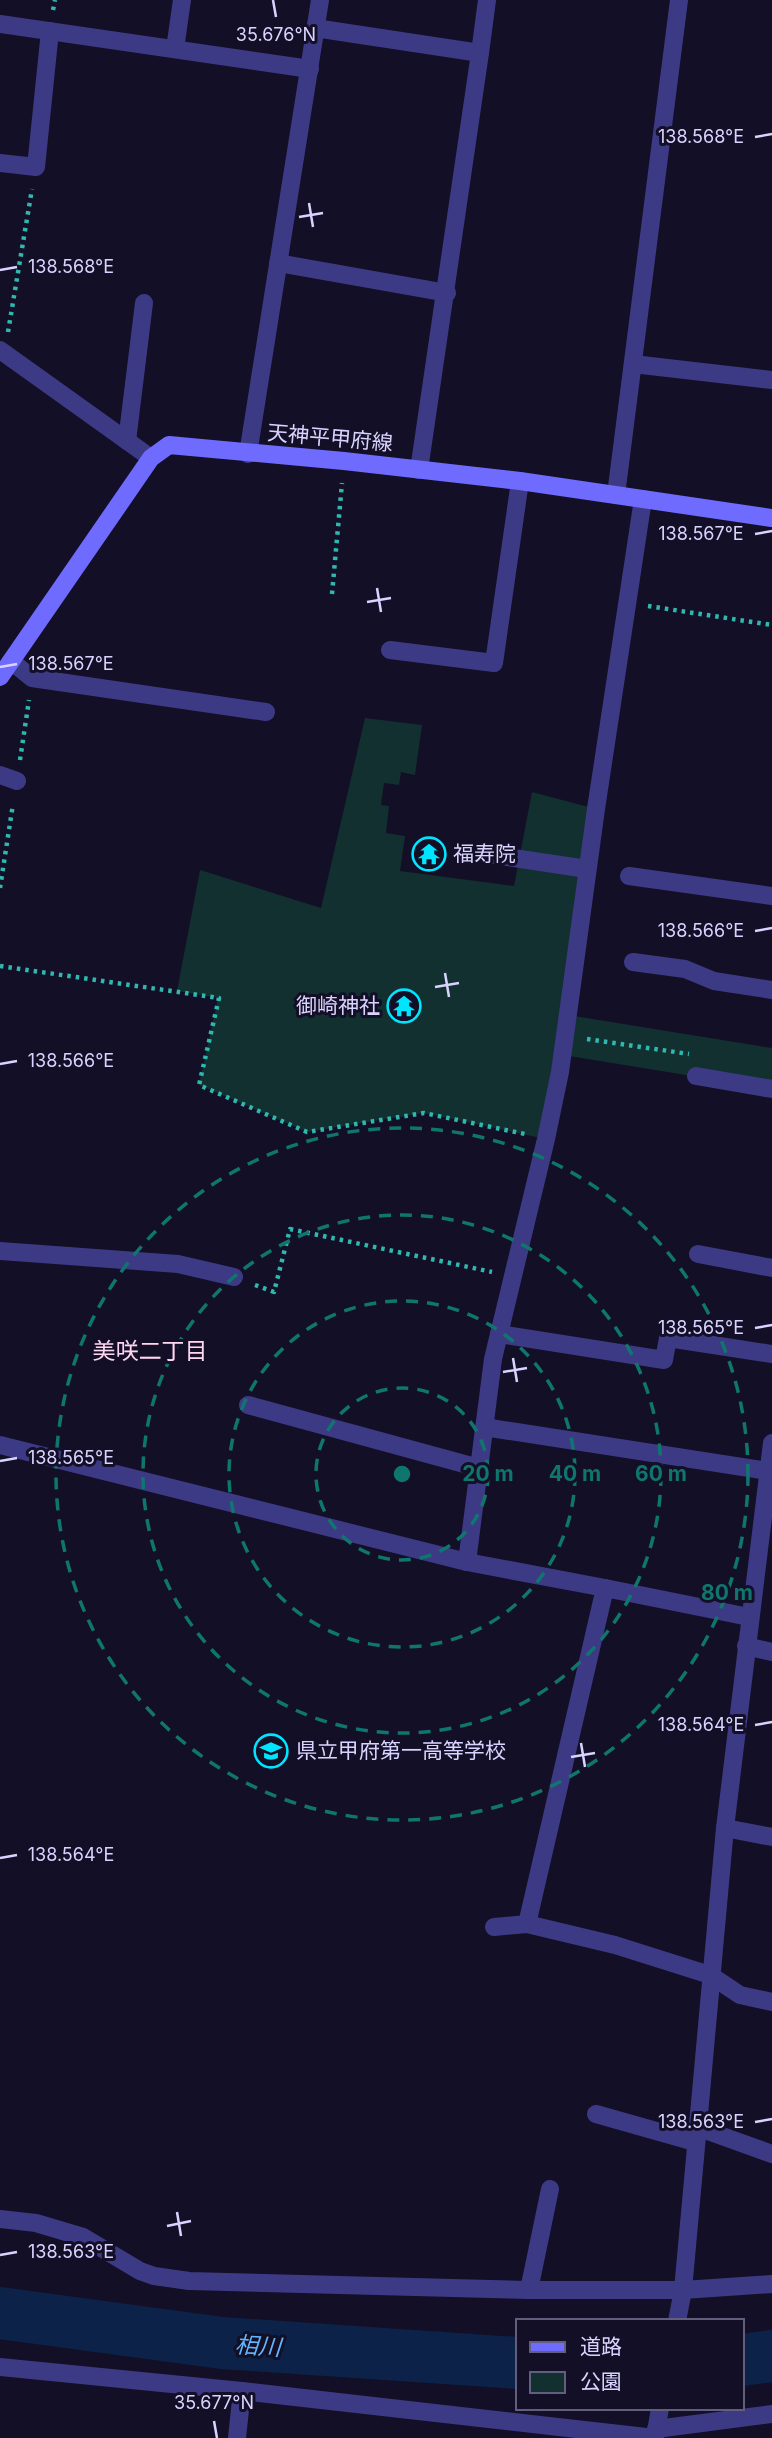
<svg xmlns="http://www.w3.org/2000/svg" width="772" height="2438" viewBox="0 0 772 2438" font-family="Inter,'Noto Sans JP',sans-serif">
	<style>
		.green { fill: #12302f }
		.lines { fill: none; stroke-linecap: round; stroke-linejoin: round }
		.river { stroke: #0c2248; stroke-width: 52 }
		.path { stroke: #2fb8b0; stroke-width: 4.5; stroke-dasharray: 3.5 5; stroke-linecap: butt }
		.service { stroke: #3d3a85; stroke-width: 18 }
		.minor { stroke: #3d3a85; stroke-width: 18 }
		.secondary { stroke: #6f6bff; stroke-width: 18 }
		.ticks { fill: none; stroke: #d9d4ff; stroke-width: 2.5 }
		.ring { fill: none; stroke: #0f766e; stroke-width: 3.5; stroke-dasharray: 12 9 }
		.labels { text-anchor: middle; stroke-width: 6; stroke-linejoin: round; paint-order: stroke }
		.street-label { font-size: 21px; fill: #d9d4ff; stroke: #130f26 }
		.poi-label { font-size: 21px; fill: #d9d4ff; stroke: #130f26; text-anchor: start }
		.neighbourhood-label { font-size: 23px; fill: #ffd6f0; stroke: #130f26 }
		.water-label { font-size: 23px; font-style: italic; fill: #62b6ff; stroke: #130f26 }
		.ticks-label { font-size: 18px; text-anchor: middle; fill: #d9d4ff; stroke: #130f26; stroke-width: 6; stroke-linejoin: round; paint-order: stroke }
		.centre { fill: #0f766e; stroke: #130f26; stroke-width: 3.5 }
		.ring-label { font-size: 21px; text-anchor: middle; font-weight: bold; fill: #0f766e; stroke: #130f26; stroke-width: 6; stroke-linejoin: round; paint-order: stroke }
	</style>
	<rect width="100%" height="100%" fill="#130f26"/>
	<polygon class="green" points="365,718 422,725 415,775 401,772 399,785 384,783 381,805 389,806 386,833 405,836 400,871 514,886 532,792 596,809 568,1015 772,1048 772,1089 563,1055 546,1139 424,1113 307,1132 199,1085 218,998 177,991 200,870 321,908"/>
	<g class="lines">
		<g class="river">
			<polyline points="0,2313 222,2343 518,2363"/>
			<polyline points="742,2360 772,2356"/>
		</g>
		<g class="path">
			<polyline points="53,10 55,0"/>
			<polyline points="8,332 32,189"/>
			<polyline points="332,594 342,483"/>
			<polyline points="648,606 772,625"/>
			<polyline points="20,760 29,700"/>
			<polyline points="0,888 13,804"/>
			<polyline points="0,966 219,998 199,1085 307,1132 424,1113 525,1134"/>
			<polyline points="587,1039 689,1054"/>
			<polyline points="255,1285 274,1292 290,1229 492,1272"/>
		</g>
		<g class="service">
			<polyline points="0,24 310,69"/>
			<polyline points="315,28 480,53 419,470"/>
			<polyline points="480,53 487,0"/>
			<polyline points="0,163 36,167 50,31"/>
			<polyline points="278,263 447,293"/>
			<polyline points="0,350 151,458"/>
			<polyline points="633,364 772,380"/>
			<polyline points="127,441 144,303"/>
			<polyline points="616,495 679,0"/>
			<polyline points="390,650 494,663 520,481"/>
			<polyline points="11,661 32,678 266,712"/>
			<polyline points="0,775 17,781"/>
			<polyline points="480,853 587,869"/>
			<polyline points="629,876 772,896"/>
			<polyline points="633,962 685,969 714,981 772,990"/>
			<polyline points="696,1076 772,1089"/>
			<polyline points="0,1251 178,1264 234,1277"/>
			<polyline points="698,1254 772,1268"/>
			<polyline points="499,1334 664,1360 668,1338 772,1354"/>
			<polyline points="248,1405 479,1468"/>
			<polyline points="484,1427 768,1471"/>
			<polyline points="0,1445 467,1562 605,1588 527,1924"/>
			<polyline points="467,1562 493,1359 546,1139 560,1072 596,809 643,499"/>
			<polyline points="605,1588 749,1617"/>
			<polyline points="746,1646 772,1652"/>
			<polyline points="725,1828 772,1837"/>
			<polyline points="596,2114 695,2142"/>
			<polyline points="697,2127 772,2154"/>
			<polyline points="0,2219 36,2223 83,2237 140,2271 154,2276 189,2281 529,2290 683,2290"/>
			<polyline points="529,2290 550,2189"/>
			<polyline points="656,2429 772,2414"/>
		</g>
		<g class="minor">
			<polyline points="175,49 182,0"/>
			<polyline points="248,454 320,0"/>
			<polyline points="494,1927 527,1924 615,1945 710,1975 740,1995 772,2002"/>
			<polyline points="683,2290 772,2284"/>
			<polyline points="677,2321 683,2290 725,1828 772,1443"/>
			<polyline points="0,2367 242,2391 655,2438"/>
			<polyline points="237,2438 242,2391"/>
			<polyline points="655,2438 660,2408"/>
		</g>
		<polyline class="secondary" points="0,677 151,458 169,445 344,461 520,481 772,518"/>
	</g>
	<path class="ticks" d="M273 0 276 17M755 137 772 134M309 203 313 227M299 217 323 213M0 270 17 267M755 534 772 531M377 588 381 612M367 602 391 598M0 667 17 664M755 931 772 928M445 973 449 997M435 987 459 983M0 1064 17 1061M755 1328 772 1325M513 1358 517 1382M503 1372 527 1368M0 1461 17 1458M755 1725 772 1722M581 1743 585 1767M571 1757 595 1753M0 1858 17 1855M755 2122 772 2119M177 2212 181 2236M167 2226 191 2221M0 2255 17 2252M214 2421 217 2438"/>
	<g class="ring">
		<circle cx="402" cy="1474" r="86"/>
		<circle cx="402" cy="1474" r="173"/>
		<circle cx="402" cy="1474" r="259"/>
		<circle cx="402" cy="1474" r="346"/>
	</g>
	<defs>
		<symbol id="temple-ring" viewBox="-11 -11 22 22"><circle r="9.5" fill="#130f26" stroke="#00e5ff" stroke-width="1.5"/><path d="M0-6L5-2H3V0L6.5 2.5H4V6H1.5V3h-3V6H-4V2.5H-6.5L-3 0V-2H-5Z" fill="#00e5ff"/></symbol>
		<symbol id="school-ring" viewBox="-11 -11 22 22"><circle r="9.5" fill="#130f26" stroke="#00e5ff" stroke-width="1.5"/><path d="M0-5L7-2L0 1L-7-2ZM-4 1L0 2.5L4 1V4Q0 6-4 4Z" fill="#00e5ff"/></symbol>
	</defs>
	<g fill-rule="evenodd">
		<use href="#temple-ring" x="410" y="835" width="38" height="38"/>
		<use href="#temple-ring" x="385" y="987" width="38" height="38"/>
		<use href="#school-ring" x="252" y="1732" width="38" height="38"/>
	</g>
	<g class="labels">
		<g class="street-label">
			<text transform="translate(330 438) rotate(5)" y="7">天神平甲府線</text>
		</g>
		<g class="poi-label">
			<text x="453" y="861">福寿院</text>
			<text x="380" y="1013" text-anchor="end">御崎神社</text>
			<text x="296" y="1758">県立甲府第一高等学校</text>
		</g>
		<g class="neighbourhood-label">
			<text x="150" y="1359">美咲二丁目</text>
		</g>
		<g class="water-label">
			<text transform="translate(258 2346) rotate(4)" y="8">相川</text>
		</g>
	</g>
	<g class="ticks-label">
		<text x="276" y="41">35.676°N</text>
		<text x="701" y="143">138.568°E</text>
		<text x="71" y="273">138.568°E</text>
		<text x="701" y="540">138.567°E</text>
		<text x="71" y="670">138.567°E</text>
		<text x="701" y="937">138.566°E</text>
		<text x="71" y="1067">138.566°E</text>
		<text x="701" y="1334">138.565°E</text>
		<text x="71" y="1464">138.565°E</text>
		<text x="701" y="1731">138.564°E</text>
		<text x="71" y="1861">138.564°E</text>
		<text x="701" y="2128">138.563°E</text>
		<text x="71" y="2258">138.563°E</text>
		<text x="214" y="2409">35.677°N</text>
	</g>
	<circle cx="402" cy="1474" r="10" class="centre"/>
	<g class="ring-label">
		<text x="488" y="1481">20 m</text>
		<text x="575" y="1481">40 m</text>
		<text x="661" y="1481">60 m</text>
		<text x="727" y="1600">80 m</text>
	</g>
	<rect x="516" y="2319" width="228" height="91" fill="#130f26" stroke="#625e7d" stroke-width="2"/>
	<rect x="530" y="2342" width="35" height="10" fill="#6f6bff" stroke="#625e7d" stroke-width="2"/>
	<text x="580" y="2354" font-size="21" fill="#d9d4ff">道路</text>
	<rect x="530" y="2372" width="35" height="21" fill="#12302f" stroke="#625e7d" stroke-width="2"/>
	<text x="580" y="2389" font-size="21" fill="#d9d4ff">公園</text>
</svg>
